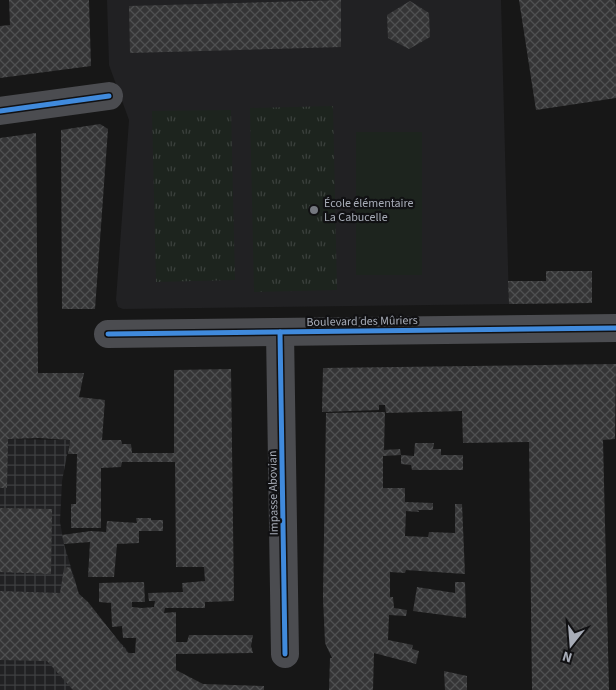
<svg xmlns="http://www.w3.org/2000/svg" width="616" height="690" viewBox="0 0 616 690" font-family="'Source Sans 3',sans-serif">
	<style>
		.built { fill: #212123 }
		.industrial { fill: url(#industrial-grid) }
		.grass { fill: #1d241e }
		.park { fill: url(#park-tufts) }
		.building { fill: url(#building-cross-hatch) }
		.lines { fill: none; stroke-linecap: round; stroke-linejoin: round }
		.minor { stroke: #4b4c50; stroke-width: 28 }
		.cycleway-casing { stroke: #111113; stroke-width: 8 }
		.cycleway { stroke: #408adc; stroke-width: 5 }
		.poi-dot { fill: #757880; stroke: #111113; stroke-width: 2 }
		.labels { text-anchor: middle; stroke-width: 4.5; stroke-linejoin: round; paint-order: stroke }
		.poi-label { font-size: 12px; fill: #a8adb8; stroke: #111113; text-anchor: start }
		.street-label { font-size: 12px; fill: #a8adb8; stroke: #111113 }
	</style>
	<defs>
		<pattern id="industrial-grid" width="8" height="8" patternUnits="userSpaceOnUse" patternTransform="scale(1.25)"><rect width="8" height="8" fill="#212123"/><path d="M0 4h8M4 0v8" fill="none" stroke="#3e3f41"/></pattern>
		<pattern id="park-tufts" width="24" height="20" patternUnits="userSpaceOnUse" patternTransform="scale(1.25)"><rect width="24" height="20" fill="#1d241e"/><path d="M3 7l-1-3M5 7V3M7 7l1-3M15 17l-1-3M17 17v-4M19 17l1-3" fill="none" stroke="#3b413d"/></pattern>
		<pattern id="building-cross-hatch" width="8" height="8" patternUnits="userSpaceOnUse" patternTransform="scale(1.25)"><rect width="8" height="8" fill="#353536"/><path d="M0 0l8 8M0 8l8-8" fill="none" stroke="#4f5051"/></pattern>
	</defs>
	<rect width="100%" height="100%" fill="#171717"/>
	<polygon class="built" points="107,0 501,0 509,304 123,309 118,307 116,300 129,120 109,65"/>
	<polygon class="industrial" points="0,439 70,440 62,481 60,522 64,544 79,594 161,690 0,690"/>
	<rect class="grass" x="356" y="132" width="66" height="143"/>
	<g class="park">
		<polygon points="333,106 337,290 254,292 250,108"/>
		<polygon points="231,110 235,280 156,282 152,111"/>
	</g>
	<g class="building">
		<polygon points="9,0 89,0 91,66 0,78 0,26 10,25"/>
		<polygon points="341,0 341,47 130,53 129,6"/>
		<polygon points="519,0 615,0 616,9 616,98 536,110"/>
		<polygon points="410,1 429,13 430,37 409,49 388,38 387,15"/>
		<polygon points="100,124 108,129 95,309 62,309 61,130"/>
		<polygon points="36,133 38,373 84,373 79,397 105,400 102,440 121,440 122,444 131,444 132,453 174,453 174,370 231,369 234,601 205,602 205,608 165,608 164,613 176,612 176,642 187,642 189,635 253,635 251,646 253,653 176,654 176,670 203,684 264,686 264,690 73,690 47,661 0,660 0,591 60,593 64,568 70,567 79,594 88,602 128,653 135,653 136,638 123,638 122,626 112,627 111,603 99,602 99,583 144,582 145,602 132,602 132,607 142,608 154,607 155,601 149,601 148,593 183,592 182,583 205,581 204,567 176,567 175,462 122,462 121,467 101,468 101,528 71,528 71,504 76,504 77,454 68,454 70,440 39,438 8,439 7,488 0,488 0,138"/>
		<polygon points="546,271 592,271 592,303 509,304 508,281 546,281"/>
		<polygon points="616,364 615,439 603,440 609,690 532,690 529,442 463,443 462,411 386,413 385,405 379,405 379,410 322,412 323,368"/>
		<polygon points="385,412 384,450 400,449 401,455 383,456 383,488 405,488 405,502 433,503 433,510 418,510 419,512 406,511 405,536 428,537 429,532 455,533 455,504 462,504 465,574 406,570 405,573 390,572 390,597 393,597 394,608 407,610 406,616 389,615 388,640 413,645 412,649 419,651 416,664 374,653 373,690 329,690 330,658 332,658 325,643 323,598 326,413"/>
		<polygon points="415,443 434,443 433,449 441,449 441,455 463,455 463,470 412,470 411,465 401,464 401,455 414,456"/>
		<polygon points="0,508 52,509 51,574 0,572"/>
		<polygon points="136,518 151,518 151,520 163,520 163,531 139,531 139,543 117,544 114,577 88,577 90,542 64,544 62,535 91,531 106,532 107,521 137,523"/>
		<polygon points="455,582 465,582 466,618 413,611 417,587 455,593"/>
		<polygon points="444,671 467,676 467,690 445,690"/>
	</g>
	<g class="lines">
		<g class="minor">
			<polyline points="0,111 109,96"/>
			<polyline points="280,332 285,654"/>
			<polyline points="108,334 616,328"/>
		</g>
		<defs>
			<g id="cycleway">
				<polyline points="0,111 109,96"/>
				<polyline points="280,332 285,654"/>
				<polyline points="108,334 616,328"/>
			</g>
		</defs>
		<use href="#cycleway" class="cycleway-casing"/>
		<use href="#cycleway" class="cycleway"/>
	</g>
	<circle class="poi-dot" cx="314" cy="210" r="5"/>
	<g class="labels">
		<g class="poi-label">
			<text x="324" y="207">École élémentaire<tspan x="324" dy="14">La Cabucelle</tspan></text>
		</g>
		<g class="street-label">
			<text transform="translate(362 321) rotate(-1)" y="4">Boulevard des Mûriers</text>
			<text transform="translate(273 493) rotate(-91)" y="4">Impasse Abovian</text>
		</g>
	</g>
	<g transform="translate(571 645) rotate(197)" stroke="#111113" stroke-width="4" paint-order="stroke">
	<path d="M0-4L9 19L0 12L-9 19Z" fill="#a8adb8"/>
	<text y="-8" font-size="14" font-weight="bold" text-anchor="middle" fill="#a8adb8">N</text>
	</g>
</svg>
